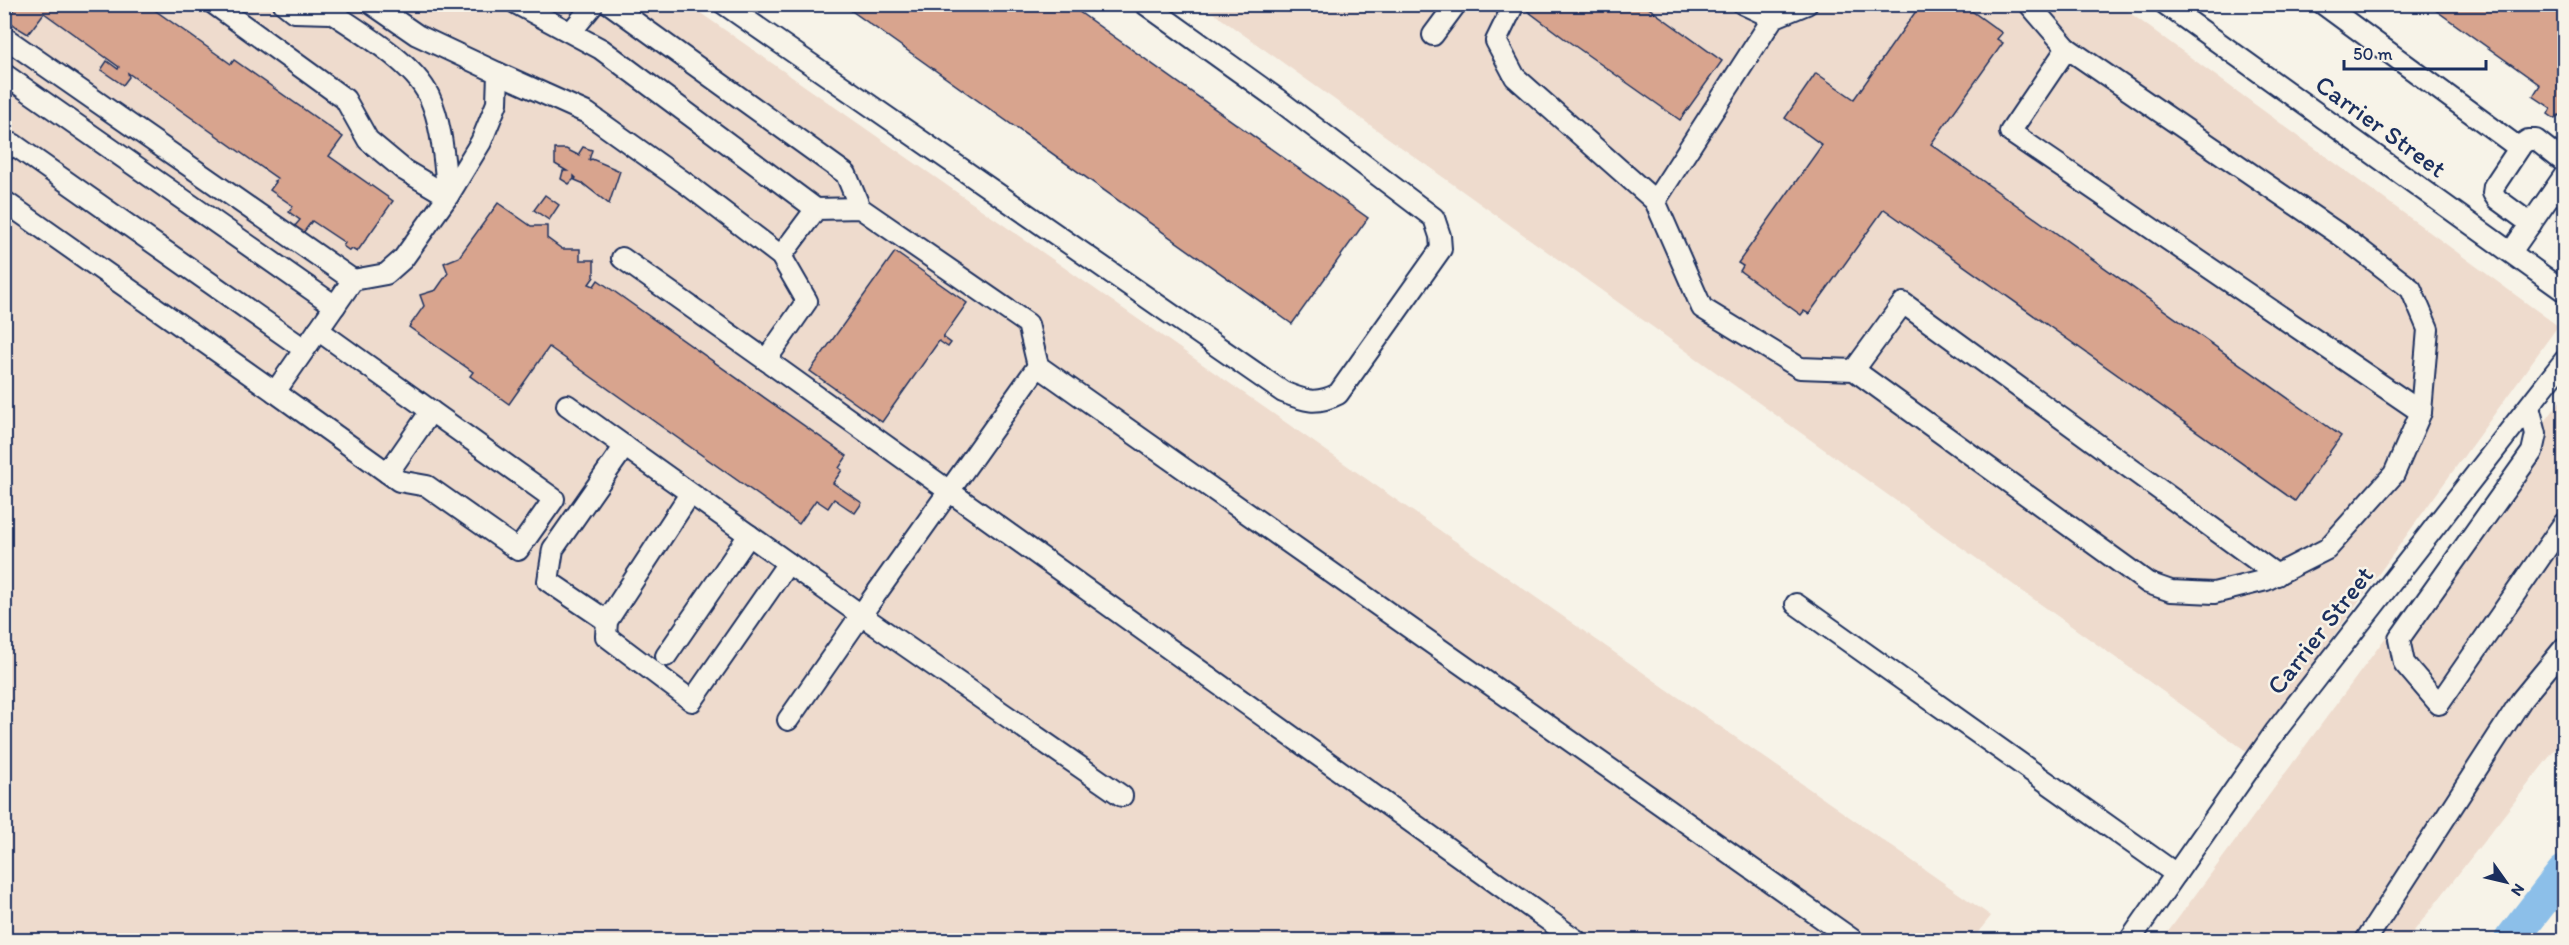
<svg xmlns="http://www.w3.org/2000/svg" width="2569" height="945" viewBox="0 0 2569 945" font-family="Itim,sans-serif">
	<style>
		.built { fill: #eedbcd }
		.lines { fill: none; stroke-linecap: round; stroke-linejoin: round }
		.river { stroke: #8cbfe9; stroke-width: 34 }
		.building { fill: #d8a48e; stroke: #1b2f5e; stroke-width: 1.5 }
		.minor-casing { stroke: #1b2f5e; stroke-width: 24 }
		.minor { stroke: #f7f3e8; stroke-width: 20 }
		.labels { text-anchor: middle; stroke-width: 5; stroke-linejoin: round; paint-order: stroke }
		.street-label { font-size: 26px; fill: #1b2f5e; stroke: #f7f3e8 }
	</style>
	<rect width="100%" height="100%" fill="#f7f3e8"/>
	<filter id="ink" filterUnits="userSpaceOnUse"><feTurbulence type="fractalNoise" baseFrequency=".0167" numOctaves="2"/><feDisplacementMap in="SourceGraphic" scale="12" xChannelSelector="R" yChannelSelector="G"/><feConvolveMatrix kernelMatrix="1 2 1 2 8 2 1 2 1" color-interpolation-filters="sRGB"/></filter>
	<g filter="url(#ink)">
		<g class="built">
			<polygon points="5,4 689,5 1991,916 1972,940 5,940"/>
			<polygon points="1202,5 2119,5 2558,326 2249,753"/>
			<polygon points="2564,396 2564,738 2407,940 2162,940"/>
		</g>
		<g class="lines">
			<polyline class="river" points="2511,940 2564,872"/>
		</g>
		<g class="building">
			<polygon points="17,4 146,4 231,64 234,60 343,137 329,156 393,201 357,252 352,249 350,251 343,246 345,243 312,221 303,233 294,227 300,220 289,212 293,206 270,190 276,182 274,181 278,179 128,73 129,77 123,85 101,70 107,61 118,69 119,67 44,13 28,34 18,28 7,19"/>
			<polygon points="842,4 1068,4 1368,218 1292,324"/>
			<polygon points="1522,4 1643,4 1722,61 1680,120 1565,39 1521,6"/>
			<polygon points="1921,4 1962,4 2002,33 1997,39 2003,43 1931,144 2341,436 2295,501 1884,209 1809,314 1804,311 1801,315 1740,271 1743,266 1738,263 1822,145 1785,118 1816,73 1854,99"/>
			<polygon points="2427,4 2564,4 2563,117 2559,115 2555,119 2548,114 2551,108 2533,96 2540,85"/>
			<polygon points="583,147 592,150 589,160 592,159 620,171 609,204 582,183 575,180 576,178 574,176 574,179 569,184 561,179 563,171 567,171 555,164 555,149 566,149 580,156 579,153"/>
			<polygon points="545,195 559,205 549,220 534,210"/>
			<polygon points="498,203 531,226 547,226 547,238 562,249 580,249 580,260 594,260 594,277 589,284 594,286 598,280 847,456 839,468 842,470 833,483 862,503 855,513 834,499 828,508 816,500 799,524 549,347 509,404 470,376 473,372 409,327 424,306 420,295 436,290 448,273 444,263 459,257"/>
			<polygon points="895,252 967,303 943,337 951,343 948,347 939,341 882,422 810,371"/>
		</g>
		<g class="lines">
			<defs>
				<g id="minor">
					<polyline points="214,4 345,99 368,140 404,170 448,196 481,142 497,103 498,73 417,35 372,4"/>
					<polyline points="284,4 294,12 331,13"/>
					<polyline points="517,4 601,49 816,209"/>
					<polyline points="610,4 846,174 860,208"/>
					<path d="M724 4 1283 392C1305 401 1316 405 1338 394L1441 249 1440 236 1434 218 1276 98 1145 4"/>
					<polyline points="1514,4 1496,41 1515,77 1655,201 1702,308 1800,368 1854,370 2148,583 2171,591 2214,593 2266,580 2327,549 2394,474 2421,412 2428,329 2411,289 2346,239 2067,48 2029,4"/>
					<polyline points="1743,4 1773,18 1807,4"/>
					<polyline points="2165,4 2564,291"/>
					<polyline points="2323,4 2519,148"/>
					<polyline points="571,32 594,4"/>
					<polyline points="1433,35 1456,4"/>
					<polyline points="4,37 353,280"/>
					<polyline points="2067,48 2010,132 2421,412"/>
					<polyline points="498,73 587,113 688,185 781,256 807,301 766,360 1576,940"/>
					<polyline points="4,74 335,306"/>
					<polyline points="4,151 13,144 304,349"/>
					<path d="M4 201 275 392 353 280 386 274 403 259 448 196C444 164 443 126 429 96 412 60 352 27 319 4"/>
					<polyline points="1655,201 1773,18"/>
					<polyline points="2531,224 2497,199 2493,193 2494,186 2522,144 2528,140 2536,140 2564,162"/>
					<polyline points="2511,252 2564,176"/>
					<polyline points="781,256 816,209 860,208 1028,324 1038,366"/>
					<polyline points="622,258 766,360"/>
					<polyline points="1854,370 1903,303 2277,575"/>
					<polyline points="275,392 399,481 427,486 518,550 554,499 318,330"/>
					<polyline points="567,405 861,615 788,720"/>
					<polyline points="2529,407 2536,434 2532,452 2399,639 2404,663 2439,704 2564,523"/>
					<polyline points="388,473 431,411"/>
					<polyline points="690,494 607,621 606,636 692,701 788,563"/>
					<polyline points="1796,604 2176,874"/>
					<polyline points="607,621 548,581 553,549 625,446"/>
					<polyline points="666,656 749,535"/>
					<polyline points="1122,796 861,615 1038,366 1853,940"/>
					<polyline points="2130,940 2275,732 2564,361"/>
					<polyline points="2366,940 2522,699 2564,648"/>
				</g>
			</defs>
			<use href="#minor" class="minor-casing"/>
			<use href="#minor" class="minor"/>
		</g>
	</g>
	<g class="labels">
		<g class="street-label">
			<text transform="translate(2381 126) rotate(36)" y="9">Carrier Street</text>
			<text transform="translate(2320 630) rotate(-52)" y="9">Carrier Street</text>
		</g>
	</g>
	<rect width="2569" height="945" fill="none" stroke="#f7f3e8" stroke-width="24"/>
	<rect x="12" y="12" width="2545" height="921" fill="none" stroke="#1b2f5e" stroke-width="2" filter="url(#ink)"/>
	<g transform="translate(2506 882) rotate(124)" stroke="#f7f3e8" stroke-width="4.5" paint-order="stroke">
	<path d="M0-4.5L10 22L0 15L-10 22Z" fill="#1b2f5e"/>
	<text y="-9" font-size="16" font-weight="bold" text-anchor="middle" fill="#1b2f5e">N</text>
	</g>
	<path d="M2344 60v9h142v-9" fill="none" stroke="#1b2f5e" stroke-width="3"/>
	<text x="2353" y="60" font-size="18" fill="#1b2f5e" stroke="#f7f3e8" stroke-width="4.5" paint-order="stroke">50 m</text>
</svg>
